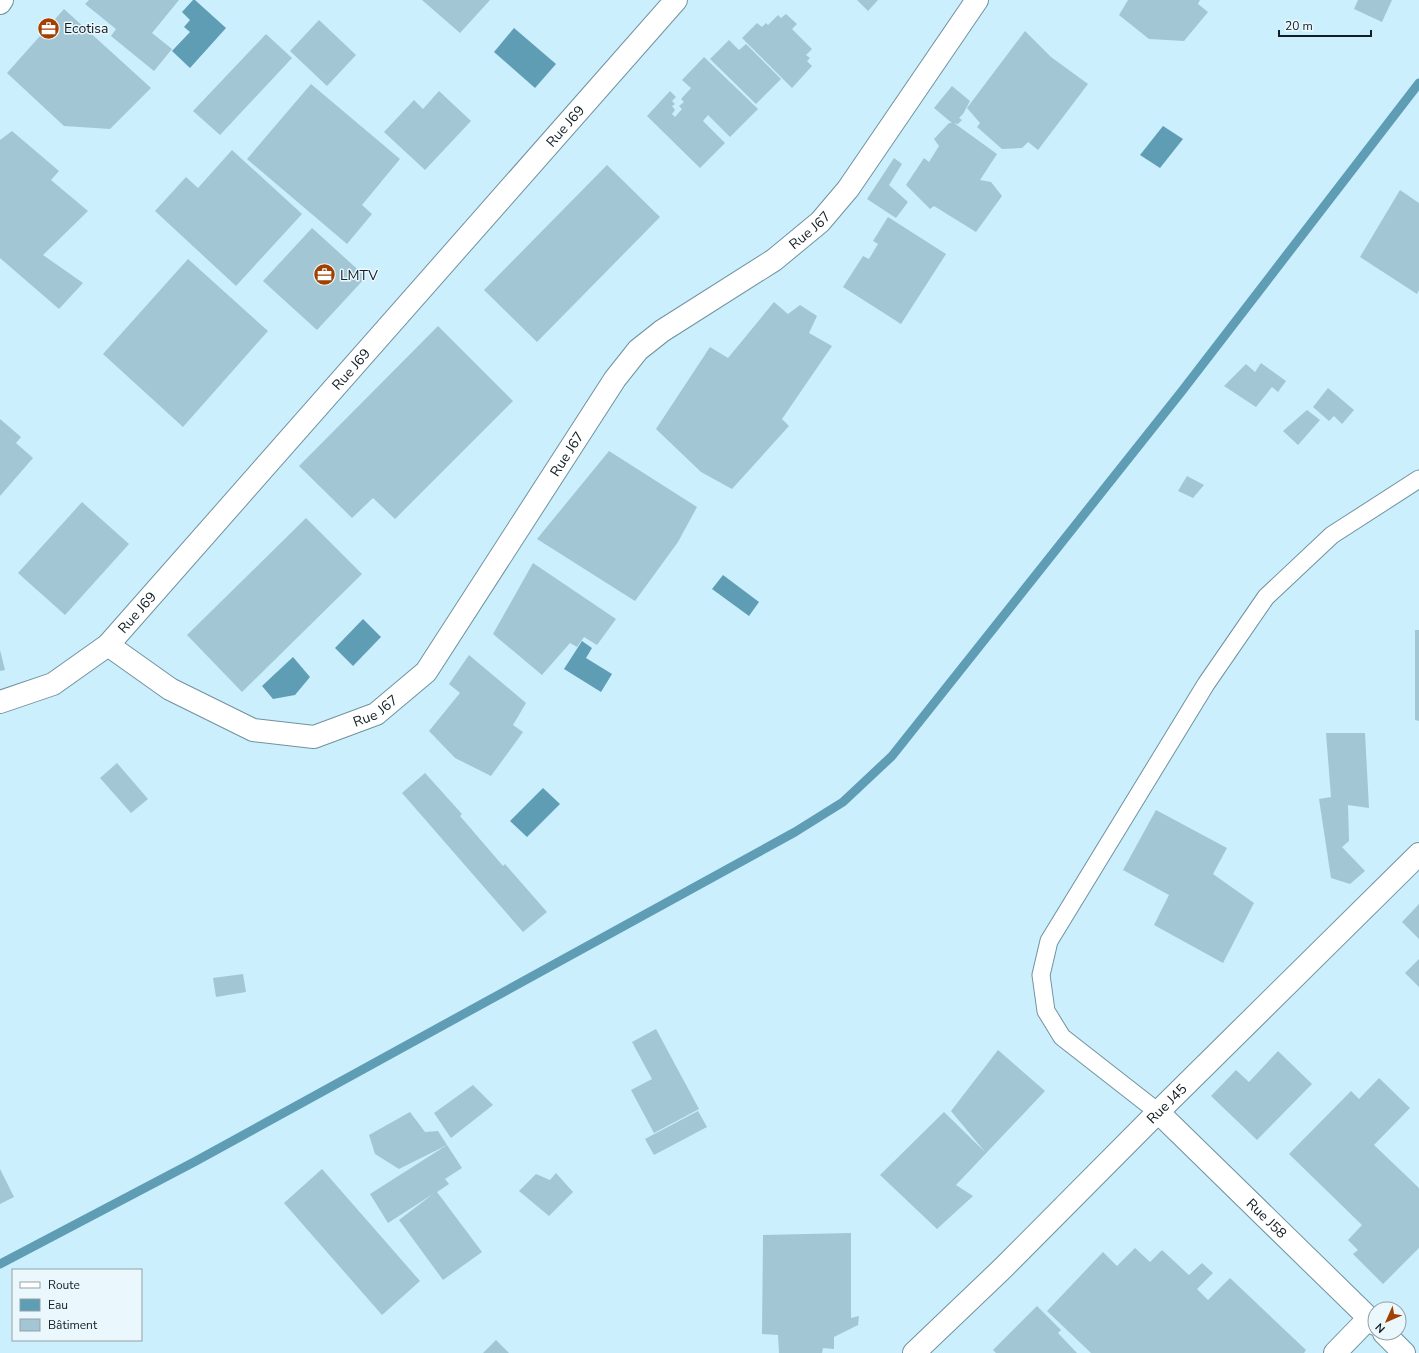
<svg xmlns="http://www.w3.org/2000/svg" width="1419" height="1353" viewBox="0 0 1419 1353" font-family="'Nunito Sans',sans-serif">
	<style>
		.water { fill: #5f9db5 }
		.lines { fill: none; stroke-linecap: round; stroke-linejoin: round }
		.stream { stroke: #5f9db5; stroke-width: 9 }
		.building { fill: #a3c6d4 }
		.service-casing { stroke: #71929f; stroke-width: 19 }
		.minor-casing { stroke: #71929f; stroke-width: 24 }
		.service { stroke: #fff; stroke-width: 17 }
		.minor { stroke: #fff; stroke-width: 22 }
		.labels { text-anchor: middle; stroke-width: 3; stroke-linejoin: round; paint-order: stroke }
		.poi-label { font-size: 14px; fill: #111e23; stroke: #eaf8fe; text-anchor: start }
		.street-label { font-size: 14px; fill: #111e23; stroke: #eaf8fe }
	</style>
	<rect width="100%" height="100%" fill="#cbeffd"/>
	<g class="water">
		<polygon points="193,0 195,0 226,28 190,68 172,51 190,32 184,27 190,20 182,12"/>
		<polygon points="514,28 556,64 535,88 494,52"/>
		<polygon points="1163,126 1183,139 1160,168 1140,155"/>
		<polygon points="723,575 759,602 749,616 712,589"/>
		<polygon points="363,619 381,637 353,666 335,648"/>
		<polygon points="582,641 592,648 586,658 612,674 601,692 564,669"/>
		<polygon points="293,657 310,677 295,695 273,699 262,686"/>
		<polygon points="543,788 560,804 527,837 510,821"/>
	</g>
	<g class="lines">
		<polyline class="stream" points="0,1264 196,1161 795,832 843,802 892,756 1182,391 1419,83"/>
	</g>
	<g class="building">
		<polygon points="89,0 179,0 152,33 172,49 154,71 111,36 116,29 85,4"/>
		<polygon points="422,0 490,0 460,33"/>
		<polygon points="857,0 878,0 868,11"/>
		<polygon points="1128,0 1200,0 1198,4 1208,12 1184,41 1149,39 1119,15"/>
		<polygon points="1358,0 1392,0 1382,22 1354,9"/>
		<polygon points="64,9 151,88 110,129 64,126 7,73"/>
		<polygon points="786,14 797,24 792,29 812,49 806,55 810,58 807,61 812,66 792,88 742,38 757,23 762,27 766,23 768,25 778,15 781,18"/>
		<polygon points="319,20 356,55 327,86 290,51"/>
		<polygon points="1025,31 1051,57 1088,84 1038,150 1028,142 1022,148 1002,149 977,127 980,123 967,108"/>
		<polygon points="266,34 292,58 220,135 193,111"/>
		<polygon points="729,40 739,50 746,44 781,79 756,104 710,59"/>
		<polygon points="704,57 758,109 730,137 708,115 703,121 725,143 700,168 647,116 670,91 676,97 672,101 675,104 672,106 675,110 672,114 675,117 682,109 679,106 684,102 681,99 691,88 682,80"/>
		<polygon points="311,84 400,159 362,205 372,214 347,244 247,159"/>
		<polygon points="952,86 970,101 963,114 959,118 962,120 958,124 952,123 934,108"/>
		<polygon points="439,91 471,121 425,170 384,132 414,100 423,109"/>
		<polygon points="949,123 954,123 997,154 980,180 991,182 1002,196 976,232 934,206 930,209 906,185 924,158 929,162 939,146 934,139"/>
		<polygon points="12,131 59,171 51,180 88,211 43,255 83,283 59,309 0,258 0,140"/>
		<polygon points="232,150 302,214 236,286 155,211 186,177 198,188"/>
		<polygon points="894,158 902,164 889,185 908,202 896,218 867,199"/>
		<polygon points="607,165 660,217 537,342 484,290"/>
		<polygon points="1400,190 1419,203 1419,290 1417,294 1360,257"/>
		<polygon points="888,217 946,254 901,324 843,287 863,256 869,259 878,244 873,241"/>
		<polygon points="312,228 366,277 317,330 263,281"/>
		<polygon points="188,259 268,331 183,427 103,354"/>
		<polygon points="774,302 788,314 800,305 817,316 809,333 832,346 782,419 789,426 732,489 701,472 656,429 710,347 728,358"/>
		<polygon points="438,326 513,401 395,519 373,498 352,518 299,466"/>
		<polygon points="1261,363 1286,381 1278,392 1272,387 1256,407 1224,386 1246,364 1255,372"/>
		<polygon points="1328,388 1354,410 1342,424 1334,416 1329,421 1313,407"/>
		<polygon points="1307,410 1320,420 1298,445 1283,431"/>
		<polygon points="0,419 21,437 16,443 33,458 0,496"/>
		<polygon points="609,451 697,507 678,542 635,601 537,539"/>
		<polygon points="1187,476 1204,485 1193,498 1178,491"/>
		<polygon points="82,502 129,544 65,615 18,573"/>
		<polygon points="306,518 362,574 242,692 187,635"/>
		<polygon points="533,563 616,619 597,645 584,637 577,647 570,643 542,675 493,634"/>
		<polygon points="1415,630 1419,630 1419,721 1415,720"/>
		<polygon points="0,650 5,670 0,671"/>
		<polygon points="469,655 526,703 513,725 523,732 491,776 455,758 429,731 460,693 449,684"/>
		<polygon points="1326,733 1365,733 1369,808 1348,805 1349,841 1342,847 1365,871 1350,884 1331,878 1319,799 1331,797"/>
		<polygon points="117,763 148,799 131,813 100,778"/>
		<polygon points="425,773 462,814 460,816 503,866 505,864 547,912 523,932 402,793"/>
		<polygon points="1156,810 1227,848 1213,874 1254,903 1223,963 1154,925 1169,895 1123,870"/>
		<polygon points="1419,904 1419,939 1402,922"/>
		<polygon points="1419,959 1419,987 1405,973"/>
		<polygon points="243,974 246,992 216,997 213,978"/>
		<polygon points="656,1029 699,1109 654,1133 631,1090 652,1079 632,1042"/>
		<polygon points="998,1050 1045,1091 956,1185 973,1196 937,1229 880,1175 944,1112 985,1152 951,1111"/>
		<polygon points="1278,1051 1312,1084 1257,1140 1211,1096 1236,1070 1249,1082"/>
		<polygon points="1379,1078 1410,1108 1374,1145 1419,1188 1419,1248 1383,1284 1353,1254 1358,1250 1348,1240 1362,1225 1289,1154 1351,1091 1359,1099"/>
		<polygon points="473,1085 493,1105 451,1138 434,1113"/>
		<polygon points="698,1111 707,1127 654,1155 645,1139"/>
		<polygon points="410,1112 425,1132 438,1131 447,1145 399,1169 375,1154 369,1135"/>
		<polygon points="447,1145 462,1168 445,1179 449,1184 437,1192 482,1252 443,1280 399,1220 433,1194 388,1223 370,1194"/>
		<polygon points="0,1169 14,1197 0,1204"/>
		<polygon points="322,1169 420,1281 382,1315 284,1203"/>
		<polygon points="556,1173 573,1192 549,1216 519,1191 536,1174 550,1180"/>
		<polygon points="851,1233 851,1318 859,1316 858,1325 834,1337 834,1349 823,1348 822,1353 779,1353 778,1335 762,1334 763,1235"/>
		<polygon points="1135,1248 1150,1262 1162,1250 1189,1275 1202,1263 1213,1273 1197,1289 1208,1300 1230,1278 1306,1350 1304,1353 1091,1353 1047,1311 1103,1252 1117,1266"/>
		<polygon points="1037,1306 1061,1330 1058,1333 1077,1353 996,1353 993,1350"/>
		<polygon points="496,1340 509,1353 483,1353"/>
	</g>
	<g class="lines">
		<defs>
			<polyline id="service" points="1158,1112 1062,1037 1046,1011 1041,975 1049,941 1206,684 1266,597 1332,535 1419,479"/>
			<g id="minor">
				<polyline points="0,3 2,0"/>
				<path id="s1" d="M108 645 170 689 253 730 314 737 376 714 426 672 615 379 638 350 662 331 774 260 820 222 848 189 977 0"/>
				<path id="s2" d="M0 702 53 684 108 645 676 0"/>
				<path id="s3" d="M1158 1112 1375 1324"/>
				<polyline points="1384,1333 1404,1353"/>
				<path id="s4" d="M914 1353 1003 1268 1158 1112 1419 854"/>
				<polyline points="1335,1353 1369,1318"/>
			</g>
		</defs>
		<use href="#service" class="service-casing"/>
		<use href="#minor" class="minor-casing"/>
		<use href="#service" class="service"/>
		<use href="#minor" class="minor"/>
	</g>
	<defs>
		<symbol id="office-disc" viewBox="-11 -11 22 22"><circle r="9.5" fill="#a24001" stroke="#eaf8fe"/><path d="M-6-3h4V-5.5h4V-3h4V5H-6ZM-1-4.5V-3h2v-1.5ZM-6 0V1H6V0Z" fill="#fff"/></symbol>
	</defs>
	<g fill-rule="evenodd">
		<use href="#office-disc" x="36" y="16" width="25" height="25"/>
		<use href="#office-disc" x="312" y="262" width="25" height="25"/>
	</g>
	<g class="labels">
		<g class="poi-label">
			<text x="64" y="33">Ecotisa</text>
			<text x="340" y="280">LMTV</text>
		</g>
		<g class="street-label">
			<text dy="5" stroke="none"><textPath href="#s2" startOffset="815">Rue J69</textPath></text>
			<text dy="5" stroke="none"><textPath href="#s1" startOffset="957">Rue J67</textPath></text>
			<text dy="5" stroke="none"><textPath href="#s2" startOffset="491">Rue J69</textPath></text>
			<text dy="5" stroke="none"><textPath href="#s1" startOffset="621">Rue J67</textPath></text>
			<text dy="5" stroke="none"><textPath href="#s2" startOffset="167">Rue J69</textPath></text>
			<text dy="5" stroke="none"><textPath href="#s1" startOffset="297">Rue J67</textPath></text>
			<text dy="5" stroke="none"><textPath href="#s4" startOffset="355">Rue J45</textPath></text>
			<text dy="5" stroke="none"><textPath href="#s3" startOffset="152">Rue J58</textPath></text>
		</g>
	</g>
	<rect x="12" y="1269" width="130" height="72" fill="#eaf8fe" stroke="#93a1a6"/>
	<rect x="20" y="1282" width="20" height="6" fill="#ffffff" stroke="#93a1a6"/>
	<text x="48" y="1289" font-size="12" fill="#111e23">Route</text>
	<rect x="20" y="1299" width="20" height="12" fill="#5f9db5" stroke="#93a1a6"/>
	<text x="48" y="1309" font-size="12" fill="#111e23">Eau</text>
	<rect x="20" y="1319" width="20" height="12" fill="#a3c6d4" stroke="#93a1a6"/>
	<text x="48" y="1329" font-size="12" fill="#111e23">Bâtiment</text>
	<g transform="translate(1387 1321) rotate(225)"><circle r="19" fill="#eaf8fe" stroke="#93a1a6"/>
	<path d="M0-3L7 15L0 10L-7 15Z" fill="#a24001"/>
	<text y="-6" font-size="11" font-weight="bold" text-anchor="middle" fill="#111e23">N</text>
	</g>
	<path d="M1279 30v6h92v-6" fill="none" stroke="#111e23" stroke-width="2"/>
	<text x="1285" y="30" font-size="12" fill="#111e23" stroke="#eaf8fe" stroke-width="3" paint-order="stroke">20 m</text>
</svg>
